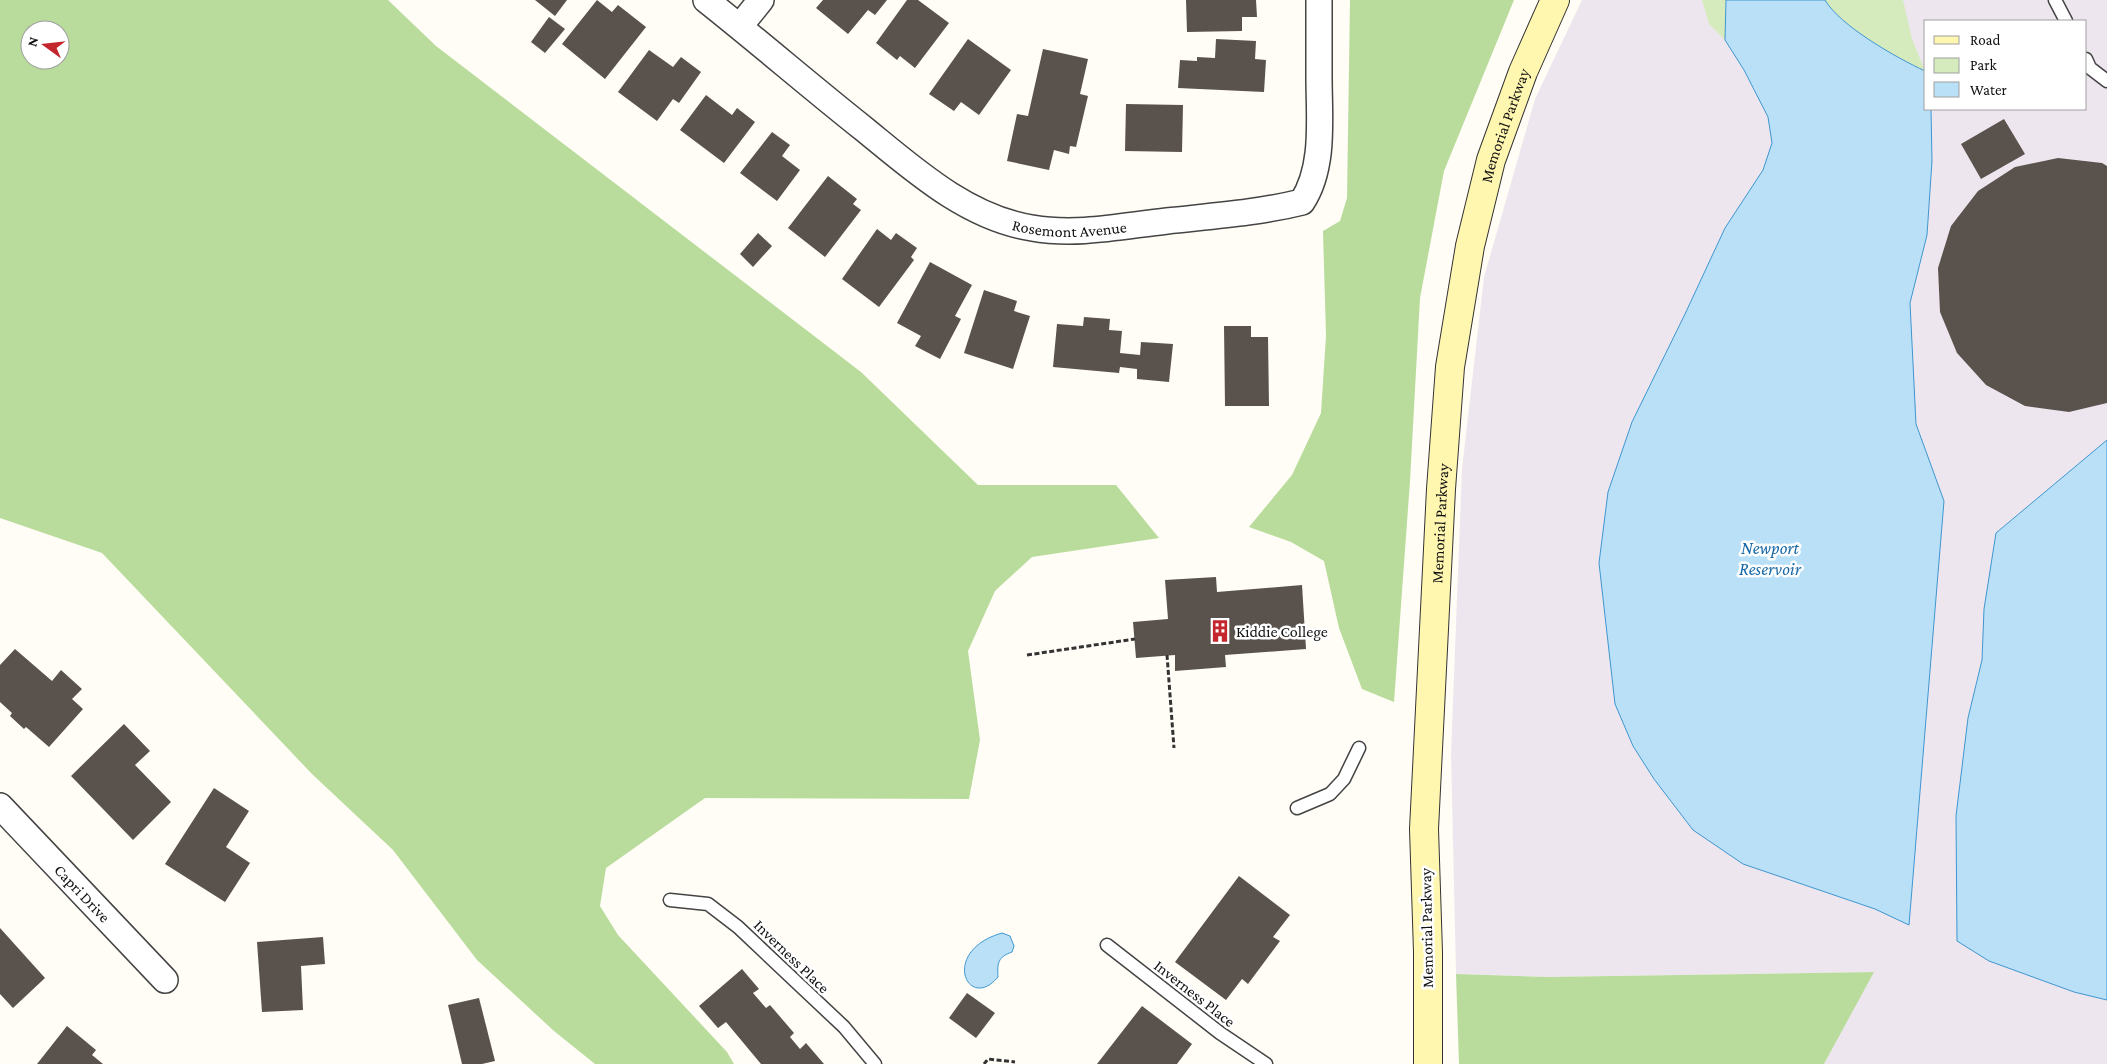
<svg xmlns="http://www.w3.org/2000/svg" width="2107" height="1064" viewBox="0 0 2107 1064" font-family="'Crimson Pro',serif">
	<style>
		.industrial { fill: #eee6ef; fill-rule: evenodd }
		.green { fill: #d5ebbd }
		.forest { fill: #b9dc9c; fill-rule: evenodd }
		.water { fill: #b9e0f7; stroke: #3f96cf }
		.building { fill: #5a524d }
		.lines { fill: none; stroke-linecap: round; stroke-linejoin: round }
		.service-casing { stroke: #444; stroke-width: 15 }
		.minor-casing { stroke: #444; stroke-width: 28 }
		.secondary-casing { stroke: #333; stroke-width: 30 }
		.path { stroke: #333; stroke-width: 3; stroke-dasharray: 5 2.5; stroke-linecap: butt }
		.service { stroke: #fff; stroke-width: 12 }
		.minor { stroke: #fff; stroke-width: 25 }
		.secondary { stroke: #fff6b0; stroke-width: 28 }
		.labels { text-anchor: middle; stroke-width: 5; stroke-linejoin: round; paint-order: stroke }
		.street-label { font-size: 16px; fill: #111; stroke: #fff }
		.poi-label { font-size: 16px; fill: #111; stroke: #fff; text-anchor: start }
		.water-label { font-size: 18px; font-style: italic; fill: #1768a6; stroke: #fff }
	</style>
	<rect width="100%" height="100%" fill="#fffdf5"/>
	<path class="industrial" d="M1582 0H2107V1064H1824L1873 972 1546 977 1456 974 1451 754 1462 469 1484 277 1535 99ZM1926 21H2086V109H1926Z"/>
	<g class="green">
		<polygon points="1702,0 1726,0 1725,40 1709,24"/>
		<path d="M1825 0H1903L1912 39 1925 71C1898 58 1840 26 1825 0Z"/>
	</g>
	<g class="forest">
		<path d="M0 0H388L436 46 861 372 978 485H1116L1159 538 1032 557 995 591 968 651 980 740 969 799 705 798 606 868 600 906 618 935 727 1052 734 1064H595L554 1031 477 960 393 850 312 774 102 553 0 518ZM30 30H60V60H30Z"/>
		<polygon points="1350,0 1514,0 1444,171 1420,298 1410,481 1394,702 1362,689 1339,628 1324,561 1291,542 1249,527 1292,475 1321,413 1326,336 1323,231 1340,221 1347,198"/>
		<polygon points="1874,972 1824,1064 1459,1064 1456,974 1546,977"/>
	</g>
	<g class="water">
		<path d="M1726 0H1825C1840 26 1897 58 1925 71L1926 109H1931L1932 161 1927 235 1910 303 1916 424 1944 501 1909 925 1875 909 1743 864 1693 830 1654 779 1633 746 1615 704 1599 563 1608 492 1632 422 1685 314 1725 228 1763 170 1772 143 1768 117 1744 70 1725 40Z"/>
		<polygon points="2107,440 2107,1000 2074,992 1989,961 1957,941 1956,816 1968,718 1982,660 1984,609 1996,533"/>
		<path d="M1002 933 1010 936 1014 946 1012 952C998 957 997 963 998 977 968 1013 939 951 1002 933Z"/>
	</g>
	<g class="building">
		<polygon points="535,0 567,0 555,16"/>
		<polygon points="597,0 612,12 618,5 646,27 605,79 562,44"/>
		<polygon points="823,0 887,0 875,15 868,10 848,34 816,8"/>
		<polygon points="907,0 918,0 949,23 915,68 900,56 897,60 876,43"/>
		<polygon points="1186,0 1256,0 1257,17 1242,17 1242,31 1187,32"/>
		<polygon points="549,17 565,29 545,53 531,42"/>
		<polygon points="968,39 1011,70 979,115 961,102 954,111 929,94"/>
		<polygon points="1216,39 1256,41 1255,59 1266,60 1264,92 1178,88 1180,60 1197,61 1197,57 1215,58"/>
		<polygon points="1043,49 1088,59 1080,94 1088,96 1076,147 1070,146 1069,154 1054,150 1049,170 1007,161 1017,114 1028,116"/>
		<polygon points="649,50 673,67 681,57 701,72 679,103 673,99 657,121 618,92"/>
		<polygon points="706,95 732,115 737,108 755,122 724,163 680,130"/>
		<polygon points="1126,104 1183,105 1182,152 1125,151"/>
		<polygon points="2004,119 2025,154 1981,179 1961,144"/>
		<polygon points="772,132 790,145 782,156 800,170 777,201 740,173"/>
		<polygon points="2058,158 2102,163 2107,166 2107,403 2069,412 2025,406 1986,385 1957,353 1940,312 1938,268 1951,226 1978,191 2015,167"/>
		<polygon points="828,176 857,199 853,204 861,210 825,257 788,228"/>
		<polygon points="877,229 891,240 896,233 917,248 911,257 914,260 879,307 842,279"/>
		<polygon points="758,233 772,246 753,267 740,254"/>
		<polygon points="930,262 972,285 955,316 961,319 940,359 915,346 921,336 897,323"/>
		<polygon points="984,290 1017,301 1014,311 1030,316 1013,369 964,353"/>
		<polygon points="1084,317 1110,319 1109,330 1122,331 1120,353 1140,355 1141,342 1173,344 1169,382 1137,379 1137,369 1120,367 1119,373 1053,367 1057,324 1083,326"/>
		<polygon points="1224,326 1251,326 1251,337 1268,337 1269,406 1225,406"/>
		<polygon points="1216,577 1217,592 1302,585 1306,649 1225,655 1226,667 1175,671 1175,655 1136,658 1133,622 1168,619 1165,580"/>
		<polygon points="15,649 52,681 61,670 82,689 72,699 83,709 49,747 26,727 24,729 10,716 12,713 0,702 0,665"/>
		<polygon points="124,724 150,751 135,765 171,802 133,840 71,776"/>
		<polygon points="214,788 249,811 226,847 250,863 225,902 165,864"/>
		<polygon points="1239,876 1290,915 1273,937 1280,941 1248,984 1242,979 1226,1000 1175,962"/>
		<polygon points="0,928 45,978 13,1008 0,994"/>
		<polygon points="323,937 325,964 301,966 303,1010 262,1012 257,942"/>
		<polygon points="742,969 759,989 753,993 766,1008 770,1005 794,1033 790,1037 800,1049 806,1043 824,1064 761,1064 726,1022 718,1028 699,1006"/>
		<polygon points="967,993 995,1013 976,1038 949,1018"/>
		<polygon points="479,998 495,1061 482,1064 462,1064 448,1005"/>
		<polygon points="1142,1006 1192,1044 1177,1064 1097,1064"/>
		<polygon points="67,1026 96,1050 92,1055 103,1064 37,1064"/>
	</g>
	<g class="lines">
		<defs>
			<g id="service">
				<polyline points="2055,0 2066,21"/>
				<polyline points="2086,59 2090,68 2107,81"/>
				<polyline points="1297,808 1330,794 1344,779 1359,748"/>
				<polyline points="670,900 708,904 738,927 844,1027 875,1064"/>
				<polyline points="1107,945 1220,1033 1266,1064"/>
			</g>
			<g id="minor">
				<path id="s1" d="M706 0C759 42 811 87 864 129 913 169 967 218 1032 228 1077 236 1122 226 1167 221 1212 216 1258 213 1302 202 1325 167 1319 118 1319 77 1319 52 1319 26 1319 0"/>
				<polyline points="740,26 761,0"/>
				<path id="s2" d="M0 806 165 980"/>
			</g>
			<g id="secondary">
				<path id="s3" d="M1428 1064V952L1424 829 1441 489 1450 367 1470 246 1491 160 1523 72 1555 0"/>
			</g>
		</defs>
		<use href="#service" class="service-casing"/>
		<use href="#minor" class="minor-casing"/>
		<use href="#secondary" class="secondary-casing"/>
		<g class="path">
			<polyline points="1027,655 1135,639"/>
			<polyline points="1167,655 1174,748"/>
			<polyline points="984,1064 988,1059 1015,1062"/>
		</g>
		<use href="#service" class="service"/>
		<use href="#minor" class="minor"/>
		<use href="#secondary" class="secondary"/>
	</g>
	<defs>
		<symbol id="building-bare" viewBox="-9 -9 18 18"><path d="M-4-6H4V6H1V3H-1V6H-4ZM-2.5-4.3h1.7v1.8h-1.7ZM.8-4.3h1.7v1.8H.8ZM-2.5-1h1.7V.8h-1.7ZM.8-1h1.7V.8H.8Z" fill="#c4262e" stroke="#fff" stroke-width="2.5" paint-order="stroke"/></symbol>
	</defs>
	<g fill-rule="evenodd">
		<use href="#building-bare" x="1204" y="615" width="32" height="32"/>
	</g>
	<g class="labels">
		<g class="street-label">
			<text dy="6" stroke="none"><textPath href="#s3" startOffset="946">Memorial Parkway</textPath></text>
			<text dy="6" stroke="none"><textPath href="#s1" startOffset="439">Rosemont Avenue</textPath></text>
			<text dy="6" stroke="none"><textPath href="#s3" startOffset="541">Memorial Parkway</textPath></text>
			<text dy="6" stroke="none"><textPath href="#s2" startOffset="120">Capri Drive</textPath></text>
			<text transform="translate(1426 928) rotate(-91)" y="6">Memorial Parkway</text>
			<text transform="translate(792 956) rotate(44)" y="6">Inverness Place</text>
			<text transform="translate(1195 993) rotate(38)" y="6">Inverness Place</text>
		</g>
		<g class="poi-label">
			<text x="1236" y="637">Kiddie College</text>
		</g>
		<g class="water-label">
			<text x="1770" y="554">Newport<tspan x="1770" dy="21">Reservoir</tspan></text>
		</g>
	</g>
	<rect x="1924" y="20" width="162" height="90" fill="#ffffff" stroke="#a0a0a0"/>
	<rect x="1934" y="36" width="25" height="8" fill="#fff6b0" stroke="#a0a0a0"/>
	<text x="1970" y="45" font-size="15" fill="#111111">Road</text>
	<rect x="1934" y="58" width="25" height="15" fill="#d5ebbd" stroke="#a0a0a0"/>
	<text x="1970" y="70" font-size="15" fill="#111111">Park</text>
	<rect x="1934" y="82" width="25" height="15" fill="#b9e0f7" stroke="#a0a0a0"/>
	<text x="1970" y="95" font-size="15" fill="#111111">Water</text>
	<g transform="translate(45 45) rotate(285)"><circle r="24" fill="#ffffff" stroke="#a0a0a0"/>
	<path d="M0-4L9 19L0 12L-9 19Z" fill="#c4262e"/>
	<text y="-8" font-size="14" font-weight="bold" text-anchor="middle" fill="#111111">N</text>
	</g>
</svg>
